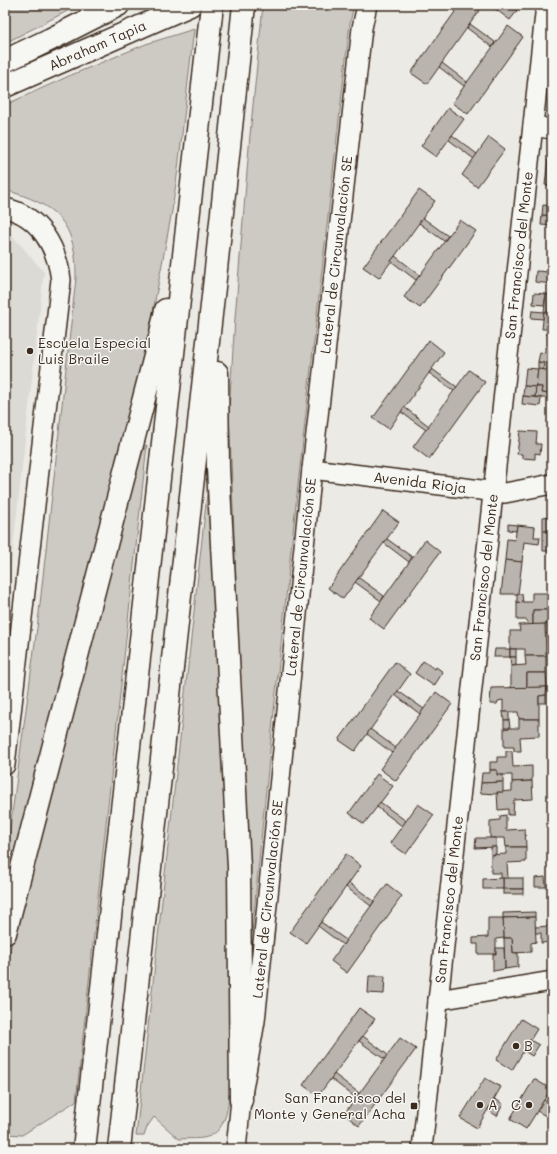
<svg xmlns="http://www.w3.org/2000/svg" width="557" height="1154" viewBox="0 0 557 1154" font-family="Mali,sans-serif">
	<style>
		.built { fill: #dcdad4 }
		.green { fill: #cdcac4; stroke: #847a71 }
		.building { fill: #bab4ae; stroke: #3b2a1e }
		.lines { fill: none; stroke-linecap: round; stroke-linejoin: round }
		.minor-casing { stroke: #3b2a1e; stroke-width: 22 }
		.major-casing { stroke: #3b2a1e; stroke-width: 25 }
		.highway-casing { stroke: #3b2a1e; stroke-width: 25 }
		.minor { stroke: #f6f6f2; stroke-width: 19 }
		.major { stroke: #f6f6f2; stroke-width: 22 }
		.highway { stroke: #f6f6f2; stroke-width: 22 }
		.poi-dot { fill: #3b2a1e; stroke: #f6f6f2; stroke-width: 1.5 }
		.labels { text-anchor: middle; stroke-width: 3; stroke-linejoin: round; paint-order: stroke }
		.street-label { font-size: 14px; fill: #3b2a1e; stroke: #f6f6f2 }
		.poi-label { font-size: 14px; fill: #3b2a1e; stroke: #f6f6f2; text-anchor: start }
	</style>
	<rect width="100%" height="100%" fill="#ebeae5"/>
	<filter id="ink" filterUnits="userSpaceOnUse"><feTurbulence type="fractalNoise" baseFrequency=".025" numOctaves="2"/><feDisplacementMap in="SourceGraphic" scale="8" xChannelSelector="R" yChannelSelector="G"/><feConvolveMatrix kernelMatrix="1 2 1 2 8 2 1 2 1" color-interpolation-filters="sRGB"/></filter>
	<g filter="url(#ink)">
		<polygon class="built" points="5,227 44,272 5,619"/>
		<g class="green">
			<polygon points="5,5 79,5 5,43"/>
			<path d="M263 5H354L350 23C315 330 280 636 251 943L229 411 235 318 250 135Z"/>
			<path d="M194 29 178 169 172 211 145 354 5 890V866L39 613 76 278C77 223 56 204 5 190V105L69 76 146 44Z"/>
			<polygon points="146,445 147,445 76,1101 22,1135 5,1134 5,972 11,946 138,462"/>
			<path d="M209 476 229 810 230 1076C229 1095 230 1127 210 1136 201 1140 188 1138 179 1139L154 1117 147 1127 144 1136H136Z"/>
		</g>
		<g class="building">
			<polygon points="460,5 480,5 482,7 427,84 411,73"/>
			<polygon points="490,5 510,5 517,11 510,20"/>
			<polygon points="470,24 495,42 492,47 467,28"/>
			<polygon points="508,26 523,37 468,114 452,103"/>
			<polygon points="442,63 467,82 464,86 439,67"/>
			<polygon points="448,108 464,119 436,157 421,146"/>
			<polygon points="452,135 477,154 474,159 449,140"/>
			<polygon points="489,137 505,149 477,187 462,175"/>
			<polygon points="548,159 552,159 552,186 545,185"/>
			<polygon points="419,190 435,201 379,278 363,267"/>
			<polygon points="543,205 552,206 552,216 542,215"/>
			<polygon points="542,215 552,216 552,226 541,225"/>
			<polygon points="423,218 448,236 444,241 419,223"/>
			<polygon points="460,220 476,231 420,308 404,297"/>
			<polygon points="395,256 420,275 416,280 391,261"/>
			<polygon points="549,263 552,263 552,284 535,282 536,271 549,272"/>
			<polygon points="551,289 552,312 544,312 546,294 550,295"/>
			<polygon points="534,293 546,294 544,305 533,304"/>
			<polygon points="532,311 544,312 543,319 531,318"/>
			<polygon points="544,312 552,312 552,335 547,335 547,329 542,329"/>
			<polygon points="429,340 444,352 389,429 373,418"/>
			<polygon points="545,347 552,348 552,371 543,370 544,363 538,362 540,352 545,353"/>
			<polygon points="538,362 544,363 543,370 538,369"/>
			<polygon points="526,368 538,369 536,387 524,386"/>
			<polygon points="432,369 457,387 454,391 429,373"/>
			<polygon points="538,369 552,371 552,394 541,393 542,387 536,387"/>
			<polygon points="5,370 7,399 5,399"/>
			<polygon points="469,370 485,382 429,459 413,447"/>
			<polygon points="524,386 536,387 535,397 523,396"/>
			<polygon points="536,387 542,387 541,393 552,394 552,399 535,397"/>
			<polygon points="523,396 541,398 540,406 522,404"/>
			<polygon points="404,407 429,426 426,430 401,412"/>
			<polygon points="520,431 537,432 536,444 541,444 540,454 535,453 535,459 522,458 522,454 517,454"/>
			<polygon points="383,511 399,522 343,599 328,588"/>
			<polygon points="551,516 552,531 543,531 543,517"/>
			<polygon points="551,516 552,551 543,551 543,531 552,531"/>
			<polygon points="508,524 517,525 516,531 508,530"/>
			<polygon points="517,525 535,527 534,537 540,537 539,544 524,542 522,562 505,560 507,539 515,540"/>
			<polygon points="387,539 412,557 409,562 384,543"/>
			<polygon points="425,540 440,552 384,629 369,618"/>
			<polygon points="505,560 522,562 518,594 501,594"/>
			<polygon points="359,578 384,596 381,601 355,582"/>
			<polygon points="532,593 552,593 552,610 533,610 533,625 527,625 527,620 517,620 517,602 532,602"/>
			<polygon points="517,594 522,594 523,603 517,602"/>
			<polygon points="533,610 548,610 548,624 533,625"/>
			<rect x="545" y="624" width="7" height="10"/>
			<polygon points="545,624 546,656 525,656 525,649 510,649 510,631 520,631 519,625"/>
			<polygon points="495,649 510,649 510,657 494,657"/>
			<rect x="510" y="649" width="6" height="8"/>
			<polygon points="525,656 546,656 546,673 527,673 527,688 511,688 511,666 526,665"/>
			<polygon points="510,657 516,657 516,665 511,666"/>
			<polygon points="423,661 435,669 436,667 443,672 434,686 415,673"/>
			<polygon points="395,662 410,674 355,751 339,740"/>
			<polygon points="527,673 546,673 547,687 527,688"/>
			<polygon points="547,687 546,695 539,696 539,719 519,719 518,712 503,712 503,700 498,701 497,704 490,704 491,688"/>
			<polygon points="398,691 424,709 420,714 395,695"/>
			<polygon points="436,692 452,704 396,781 380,769"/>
			<polygon points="546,695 546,703 539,703 539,696"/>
			<polygon points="503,712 509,712 509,720 504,720"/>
			<polygon points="519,719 539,719 539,736 520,737 521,751 514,751 514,747 504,747 504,728 519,728"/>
			<polygon points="504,720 509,720 510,728 504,728"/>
			<polygon points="370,729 396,748 392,753 367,734"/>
			<polygon points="506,751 512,751 513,767 532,766 532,781 512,782 512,775 497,775 497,770 490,770 490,762 497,762 497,757 506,757"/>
			<polygon points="490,770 497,770 497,775 503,775 503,782 481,783 482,773 490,773"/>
			<polygon points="377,774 393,786 364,824 349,813"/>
			<polygon points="532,781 533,799 514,800 513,815 508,815 508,809 498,810 497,792 512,791 512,782"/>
			<polygon points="503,782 503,792 497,792 497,794 480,793 481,783"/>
			<polygon points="380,802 406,821 402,826 377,807"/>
			<polygon points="418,804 434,815 406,854 390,843"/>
			<polygon points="506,815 506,830 525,829 526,847 506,847 505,838 490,838 490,821 500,820 500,816"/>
			<polygon points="476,838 496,838 496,847 475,848"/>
			<polygon points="491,847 496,847 496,854 491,855"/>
			<polygon points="506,847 526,847 526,862 507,863 508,878 501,879 501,873 491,873 491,855 506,854"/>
			<polygon points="346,854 361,866 306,943 290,932"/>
			<polygon points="545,877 546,887 535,887 535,878"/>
			<rect x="503" y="878" width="20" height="11"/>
			<polygon points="503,878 503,889 483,889 483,879"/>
			<polygon points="349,883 374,901 371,906 346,887"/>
			<polygon points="387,884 402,896 347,973 331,961"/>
			<rect x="503" y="889" width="20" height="5"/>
			<polygon points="552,907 552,942 541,943 541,933 535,933 535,927 550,926 549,908"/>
			<polygon points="535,912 535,917 503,918 503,913"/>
			<polygon points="535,917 536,942 531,943 531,952 513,953 512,938 504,938 503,918"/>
			<polygon points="488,918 503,918 504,938 496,939 496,954 478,954 478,944 473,944 473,938 488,937"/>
			<polygon points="321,922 346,940 343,945 318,926"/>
			<polygon points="504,938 512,938 513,953 518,953 518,967 505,969"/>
			<polygon points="496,948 504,948 505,969 493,971 493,954 496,954"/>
			<polygon points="369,976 385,976 384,994 368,993"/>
			<polygon points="359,1008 375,1019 318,1096 303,1085"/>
			<polygon points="521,1019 537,1029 512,1070 496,1060"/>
			<polygon points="363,1036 388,1055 384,1059 359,1041"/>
			<polygon points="400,1038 416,1049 359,1126 344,1114"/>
			<polygon points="530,1040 539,1045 532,1056 524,1051"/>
			<polygon points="334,1074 359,1093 356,1098 331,1079"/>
			<polygon points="485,1078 501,1087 477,1128 460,1118"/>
			<polygon points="534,1079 551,1089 526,1129 510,1119"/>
			<polygon points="495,1099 503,1104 497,1116 488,1110"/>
			<polygon points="544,1100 552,1105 546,1116 537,1111"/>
		</g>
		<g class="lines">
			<defs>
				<g id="minor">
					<polyline points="533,126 552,129"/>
					<path d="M5 208C39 215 57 247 61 280L5 765"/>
					<path id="s1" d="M312 469 505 493 552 484"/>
					<polyline points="438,1000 552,981"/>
					<path id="s2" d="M236 1149 241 1100 255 1021 312 469 362 28 367 5"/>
					<path id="s3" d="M422 1149 546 5"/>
				</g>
				<g id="major">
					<polyline points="5,61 51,39 118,5"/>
					<path id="s4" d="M5 86 190 5"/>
				</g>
				<g id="highway">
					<polyline points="217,373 218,468 239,867 241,1100"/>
					<polyline points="5,933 161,333 166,310"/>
					<polyline points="84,1149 212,5"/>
					<polyline points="119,1149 216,269 244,5"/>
				</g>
			</defs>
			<use href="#minor" class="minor-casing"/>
			<use href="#major" class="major-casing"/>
			<use href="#highway" class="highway-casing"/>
			<use href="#minor" class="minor"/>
			<use href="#major" class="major"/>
			<use href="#highway" class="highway"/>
		</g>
	</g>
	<g class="poi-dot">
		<circle cx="30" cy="351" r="4"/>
		<circle cx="516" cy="1046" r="4"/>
		<circle cx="480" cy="1105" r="4"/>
		<circle cx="529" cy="1105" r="4"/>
		<rect x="410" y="1102" width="8" height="8" rx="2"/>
	</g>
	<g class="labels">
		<g class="street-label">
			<text dy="5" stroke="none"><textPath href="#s4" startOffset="101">Abraham Tapia</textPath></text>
			<text dy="5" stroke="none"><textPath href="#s2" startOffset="900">Lateral de Circunvalación SE</textPath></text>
			<text dy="5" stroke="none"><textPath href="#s3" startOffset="899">San Francisco del Monte</textPath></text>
			<text dy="5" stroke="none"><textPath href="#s1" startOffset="109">Avenida Rioja</textPath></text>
			<text dy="5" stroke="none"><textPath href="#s2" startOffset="576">Lateral de Circunvalación SE</textPath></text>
			<text dy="5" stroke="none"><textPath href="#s3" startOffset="575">San Francisco del Monte</textPath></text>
			<text dy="5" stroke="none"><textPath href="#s2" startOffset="252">Lateral de Circunvalación SE</textPath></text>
			<text dy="5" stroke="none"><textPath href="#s3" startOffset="251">San Francisco del Monte</textPath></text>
		</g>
		<g class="poi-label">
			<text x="38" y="348">Escuela Especial<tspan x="38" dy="16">Luis Braile</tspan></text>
			<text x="524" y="1051">B</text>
			<text x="406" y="1103" text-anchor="end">San Francisco del<tspan x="406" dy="16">Monte y General Acha</tspan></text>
			<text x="488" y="1110">A</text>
			<text x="521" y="1110" text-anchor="end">C</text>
		</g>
	</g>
	<rect width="557" height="1154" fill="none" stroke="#f6f6f2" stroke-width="20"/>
	<rect x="10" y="10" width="537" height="1134" fill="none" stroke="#3b2a1e" stroke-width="1.5" filter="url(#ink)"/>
</svg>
